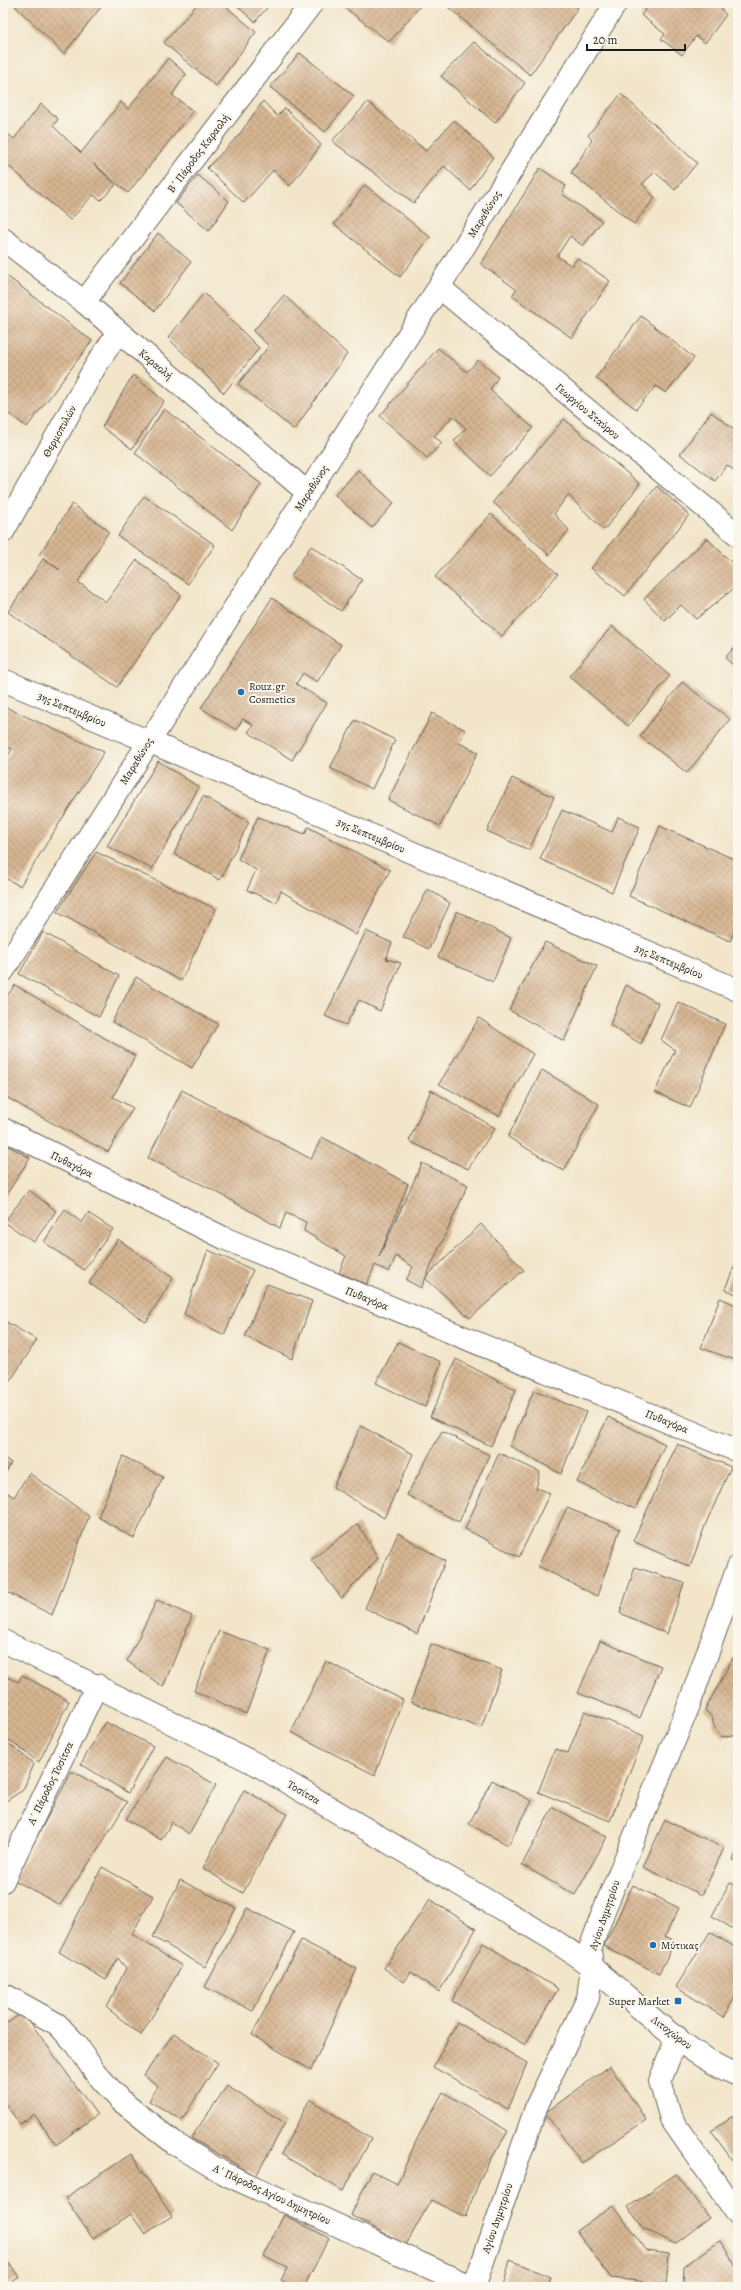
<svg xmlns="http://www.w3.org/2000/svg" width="741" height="2290" viewBox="0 0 741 2290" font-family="Alegreya,serif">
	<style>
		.building { fill: url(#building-cross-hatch) }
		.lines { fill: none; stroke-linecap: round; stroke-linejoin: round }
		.minor-casing { stroke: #676259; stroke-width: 24 }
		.tertiary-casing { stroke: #676259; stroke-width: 24 }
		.minor { stroke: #fff; stroke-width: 22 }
		.tertiary { stroke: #fff; stroke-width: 22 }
		.poi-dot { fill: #1f6fb2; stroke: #fbf7ec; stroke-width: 1.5 }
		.labels { text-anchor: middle; stroke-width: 4; stroke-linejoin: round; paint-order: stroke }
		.street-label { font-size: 11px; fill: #1c1c1c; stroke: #fbf7ec }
		.poi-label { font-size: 11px; fill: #1c1c1c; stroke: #fbf7ec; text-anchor: start }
	</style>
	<defs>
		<pattern id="building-cross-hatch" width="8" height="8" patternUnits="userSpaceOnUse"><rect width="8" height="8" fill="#d6b592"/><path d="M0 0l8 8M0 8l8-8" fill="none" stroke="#b79b7d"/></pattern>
	</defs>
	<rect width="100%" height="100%" fill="#fbf7ec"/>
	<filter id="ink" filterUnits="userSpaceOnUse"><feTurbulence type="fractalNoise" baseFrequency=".025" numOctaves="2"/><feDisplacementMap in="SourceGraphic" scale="8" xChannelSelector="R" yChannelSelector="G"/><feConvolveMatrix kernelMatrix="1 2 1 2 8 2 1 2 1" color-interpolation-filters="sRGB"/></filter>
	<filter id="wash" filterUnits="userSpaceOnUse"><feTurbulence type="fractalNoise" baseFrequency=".012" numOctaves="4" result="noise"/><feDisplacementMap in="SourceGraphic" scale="16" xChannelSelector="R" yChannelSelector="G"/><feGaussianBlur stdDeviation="0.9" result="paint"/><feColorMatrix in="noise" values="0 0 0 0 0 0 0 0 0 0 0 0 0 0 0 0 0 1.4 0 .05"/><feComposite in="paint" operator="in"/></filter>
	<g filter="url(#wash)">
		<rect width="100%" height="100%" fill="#f2e5c9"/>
		<g id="blocks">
			<g class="building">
				<polygon points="17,3 104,3 64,54 15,6"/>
				<polygon points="198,3 222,3 256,32 216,86 164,43"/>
				<polygon points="234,3 271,3 255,22"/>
				<polygon points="339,3 419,3 421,5 389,42"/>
				<polygon points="443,3 571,3 578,8 530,75"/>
				<polygon points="651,3 725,3 721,9 726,15 705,43 696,36 682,55 661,39 665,34 641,15"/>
				<polygon points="474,42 525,83 495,123 441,76"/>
				<polygon points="300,53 354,96 325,132 270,87"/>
				<polygon points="168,58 186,74 172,95 193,111 128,193 94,164 116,185 101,200 93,195 70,220 3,161 3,130 14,139 41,104 58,119 53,126 81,153 121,102 128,109"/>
				<polygon points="621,94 697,163 675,190 655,172 642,184 655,198 634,224 571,173 592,140 588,135"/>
				<polygon points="263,101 277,116 285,108 321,145 290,186 273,170 244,203 207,168 239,135"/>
				<polygon points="368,102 426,151 454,120 493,157 470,190 444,166 414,203 332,141"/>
				<polygon points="540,168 566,186 562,194 602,221 583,246 570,236 557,256 572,266 577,258 610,281 572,338 512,296 516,289 481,264"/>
				<polygon points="198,175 229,201 209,231 176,203"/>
				<polygon points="365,185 430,237 400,277 334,224"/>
				<polygon points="158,233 191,262 155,311 120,283"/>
				<polygon points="3,273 92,341 27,427 6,412 3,416"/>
				<polygon points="204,293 259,348 224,393 168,338"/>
				<polygon points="284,295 347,354 294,430 238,384 269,346 253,331"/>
				<polygon points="641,316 694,358 666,393 656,386 636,409 596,378"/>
				<polygon points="438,348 467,372 478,360 498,377 490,390 533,428 490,476 454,441 466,428 453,416 434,436 442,443 427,458 380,416"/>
				<polygon points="133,375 164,401 132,449 102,427"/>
				<polygon points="164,409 261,484 232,530 135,453"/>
				<polygon points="711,412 734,429 738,424 738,470 736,472 727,465 715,481 680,454"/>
				<polygon points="564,419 640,484 604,530 568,495 554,514 569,530 549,555 493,502"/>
				<polygon points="358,470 394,503 372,528 335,495"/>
				<polygon points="657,486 689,515 625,596 591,568"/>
				<polygon points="144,496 215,545 188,584 118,536"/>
				<polygon points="72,504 109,531 78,582 106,602 137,560 181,595 117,687 8,612 43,559 60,570 39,555"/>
				<polygon points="491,514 558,574 502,636 435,577"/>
				<polygon points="707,538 738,569 738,585 696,619 681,605 665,621 644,599"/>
				<polygon points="311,546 362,580 341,611 291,576"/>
				<polygon points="272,598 341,645 317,682 303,673 296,684 327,703 292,760 248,732 253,725 243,719 236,730 201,708"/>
				<polygon points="612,626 670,676 628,726 569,676"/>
				<polygon points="738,643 738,669 725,658"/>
				<polygon points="682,682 730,719 687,773 640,736"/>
				<polygon points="3,706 104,752 20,886 3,877 3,764 12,749 3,746"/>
				<polygon points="432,713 465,730 459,743 478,752 440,826 388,800"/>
				<polygon points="355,720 395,740 372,789 330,768"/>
				<polygon points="158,761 199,787 152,869 107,846"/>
				<polygon points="512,778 554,797 529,850 487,831"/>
				<polygon points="203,796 249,822 220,880 174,854"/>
				<polygon points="562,810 612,832 618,817 640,827 612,892 540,859"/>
				<polygon points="258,817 305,834 308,827 390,870 356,935 281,891 276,903 247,890 256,870 238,859"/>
				<polygon points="660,826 738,861 738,922 730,941 629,896"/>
				<polygon points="96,852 216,909 181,981 57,912"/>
				<polygon points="428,889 450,903 429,949 403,937"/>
				<polygon points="457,911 511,938 493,982 438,957"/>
				<polygon points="366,931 392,943 386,959 401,963 380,1011 359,1000 346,1025 325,1016"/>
				<polygon points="43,932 119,976 99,1017 19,974"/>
				<polygon points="545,942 597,966 564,1041 509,1010"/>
				<polygon points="136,977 218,1024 192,1068 112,1022"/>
				<polygon points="15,985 135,1056 113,1097 133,1108 108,1152 39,1116 3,1095 3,1002"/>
				<polygon points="626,985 658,1003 641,1044 610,1025"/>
				<polygon points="678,1002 725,1024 690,1108 655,1092 675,1050 661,1040"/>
				<polygon points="479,1018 533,1054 499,1116 439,1084"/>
				<polygon points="542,1070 599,1104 564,1171 508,1137"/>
				<polygon points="182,1090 311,1159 322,1137 408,1184 379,1257 422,1163 468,1185 421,1288 406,1280 413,1267 396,1256 389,1272 375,1265 367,1284 339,1273 346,1256 304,1231 306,1222 286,1213 280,1228 215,1191 148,1158"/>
				<polygon points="431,1090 495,1128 468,1169 409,1141"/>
				<polygon points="3,1143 30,1158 3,1200"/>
				<polygon points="29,1190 56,1211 34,1242 4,1222"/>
				<polygon points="65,1209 82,1223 88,1213 113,1229 84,1270 44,1242"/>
				<polygon points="481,1224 524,1270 470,1318 425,1278"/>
				<polygon points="118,1239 173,1278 146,1322 89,1283"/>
				<polygon points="208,1250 253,1270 224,1335 184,1314"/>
				<polygon points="738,1258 738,1295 725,1289"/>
				<polygon points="267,1284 312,1301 292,1359 245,1336"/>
				<polygon points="720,1298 738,1306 738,1361 701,1348"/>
				<polygon points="3,1320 37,1340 3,1392"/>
				<polygon points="398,1342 441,1362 425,1407 376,1383"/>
				<polygon points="456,1359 516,1390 491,1446 430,1417"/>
				<polygon points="534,1390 586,1412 561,1474 510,1446"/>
				<polygon points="608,1417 665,1444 635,1509 577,1482"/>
				<polygon points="361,1426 413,1454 384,1518 333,1487"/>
				<polygon points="442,1431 489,1455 459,1522 407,1495"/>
				<polygon points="677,1444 731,1467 706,1523 690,1567 633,1541"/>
				<polygon points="499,1453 540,1472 536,1488 550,1493 519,1557 465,1529"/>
				<polygon points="123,1456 163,1477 134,1538 98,1517"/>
				<polygon points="3,1457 11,1463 3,1478"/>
				<polygon points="29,1473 89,1516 52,1615 3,1590 3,1490 14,1497"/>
				<polygon points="567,1508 620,1529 597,1596 538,1566"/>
				<polygon points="358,1524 378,1558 342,1598 311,1560"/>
				<polygon points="398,1533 445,1561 417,1634 365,1608"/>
				<polygon points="635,1567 684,1583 667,1634 620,1613"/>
				<polygon points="157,1600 192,1616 163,1687 127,1661"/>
				<polygon points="219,1631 270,1650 246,1714 194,1691"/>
				<polygon points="600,1641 661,1666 640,1718 578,1693"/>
				<polygon points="431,1644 502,1670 481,1728 411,1702"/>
				<polygon points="733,1658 738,1661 738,1734 722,1737 714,1726 712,1717 705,1710"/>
				<polygon points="326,1661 403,1700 375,1775 291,1732"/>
				<polygon points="3,1675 18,1682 22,1675 69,1701 39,1762 3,1736"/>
				<polygon points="585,1711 644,1736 610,1821 538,1792 555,1749 568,1753"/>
				<polygon points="105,1722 153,1746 128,1793 81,1764"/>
				<polygon points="3,1739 34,1764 23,1790 3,1803"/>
				<polygon points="167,1757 216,1785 189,1834 172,1822 161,1840 126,1819"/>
				<polygon points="72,1771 127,1802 99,1848 60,1905 14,1880"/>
				<polygon points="492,1780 532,1801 508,1845 469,1824"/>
				<polygon points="244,1790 287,1814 243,1893 203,1868"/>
				<polygon points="553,1807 607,1837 575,1895 522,1865"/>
				<polygon points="665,1820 724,1848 702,1895 643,1867"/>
				<polygon points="738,1849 738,1862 733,1860"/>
				<polygon points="102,1867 153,1896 132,1934 182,1966 141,2035 107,2008 126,1968 118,1958 106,1980 59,1952"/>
				<polygon points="180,1880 236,1908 205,1967 153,1937"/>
				<polygon points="730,1883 738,1886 738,1932 712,1916"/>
				<polygon points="633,1885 679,1908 665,1936 675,1941 659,1974 604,1946"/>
				<polygon points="430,1899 476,1929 439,1992 411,1972 403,1982 384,1968"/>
				<polygon points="247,1908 294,1932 253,2011 205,1987"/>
				<polygon points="710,1932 738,1949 738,1993 723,2017 676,1987"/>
				<polygon points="301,1940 357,1969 311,2070 252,2035"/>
				<polygon points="483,1943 558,1989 525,2045 452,2001"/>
				<polygon points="23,2012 97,2115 56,2145 34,2114 20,2124 3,2101 3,2026"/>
				<polygon points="457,2022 527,2063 508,2109 433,2067"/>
				<polygon points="174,2033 218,2063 182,2120 149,2101 158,2086 144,2075"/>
				<polygon points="610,2066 646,2120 582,2163 545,2113"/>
				<polygon points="227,2086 285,2123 256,2176 191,2138"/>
				<polygon points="443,2092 508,2131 482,2175 465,2217 431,2200 406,2245 351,2215 372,2171 397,2184 417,2139"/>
				<polygon points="310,2099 371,2139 343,2191 281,2154"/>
				<polygon points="734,2115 738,2116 738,2168 711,2131"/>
				<polygon points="131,2154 172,2216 145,2234 131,2214 93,2239 65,2198"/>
				<polygon points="676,2174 709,2218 675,2244 643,2228 628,2207"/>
				<polygon points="613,2205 647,2251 669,2254 666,2284 611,2278 576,2231"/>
				<polygon points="284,2215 329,2238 304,2287 295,2287 281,2280 287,2268 263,2256"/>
				<polygon points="720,2241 738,2268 738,2287 683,2287 684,2266"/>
				<polygon points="3,2256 19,2277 6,2287 3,2287"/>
				<polygon points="510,2260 551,2277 548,2287 503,2287"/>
			</g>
		</g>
	</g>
	<g filter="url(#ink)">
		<use href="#blocks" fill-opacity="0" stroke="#676259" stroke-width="1"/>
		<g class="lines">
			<defs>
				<g id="minor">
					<polyline points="3,239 84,302 308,493"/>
					<polyline points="439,287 738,535"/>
					<polyline points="84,302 312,3"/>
					<polyline points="3,532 95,367 118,332"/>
					<polyline points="3,680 738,990"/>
					<polyline points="3,1129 226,1239 738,1451"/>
					<polyline points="3,1881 97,1685"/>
					<polyline points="3,1994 57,2024 77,2045 94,2071 120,2100 174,2143 223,2173 472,2287"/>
					<polyline points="677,2037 660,2081 671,2119 738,2215"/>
				</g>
				<g id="tertiary">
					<polyline points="3,971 439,287 616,3"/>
					<path d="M3 1641 256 1764 552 1939C565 1948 579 1957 592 1967 637 2003 684 2054 738 2075"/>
					<polyline points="474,2287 537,2105 588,1998 592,1967 590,1949 604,1910 689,1705 738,1567"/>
				</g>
			</defs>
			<use href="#minor" class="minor-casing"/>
			<use href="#tertiary" class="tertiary-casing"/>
			<use href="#minor" class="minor"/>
			<use href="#tertiary" class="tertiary"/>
		</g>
	</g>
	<g class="poi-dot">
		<circle cx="241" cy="692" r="4"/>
		<circle cx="653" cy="1945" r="4"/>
		<rect x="674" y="1997" width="8" height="8" rx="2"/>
	</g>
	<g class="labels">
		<g class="street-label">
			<text transform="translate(198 153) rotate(-53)" y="4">Β΄ Πάροδος Καραολή</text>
			<text transform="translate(484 214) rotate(-58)" y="4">Μαραθώνος</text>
			<text transform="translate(156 364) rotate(40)" y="4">Καραολή</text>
			<text transform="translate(588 411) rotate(40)" y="4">Γεωργίου Σταύρου</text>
			<text transform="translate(59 431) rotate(-61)" y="4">Θερμοπυλών</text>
			<text transform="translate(311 488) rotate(-57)" y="4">Μαραθώνος</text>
			<text transform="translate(72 709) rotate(23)" y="4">3ης Σεπτεμβρίου</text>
			<text transform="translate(136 761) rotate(-58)" y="4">Μαραθώνος</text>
			<text transform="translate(371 835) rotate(23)" y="4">3ης Σεπτεμβρίου</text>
			<text transform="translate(669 961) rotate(23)" y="4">3ης Σεπτεμβρίου</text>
			<text transform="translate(72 1164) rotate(26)" y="4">Πυθαγόρα</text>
			<text transform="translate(367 1298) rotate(22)" y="4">Πυθαγόρα</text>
			<text transform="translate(667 1421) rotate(22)" y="4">Πυθαγόρα</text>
			<text transform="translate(50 1783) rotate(-64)" y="4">Α΄ Πάροδος Τοσίτσα</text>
			<text transform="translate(304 1792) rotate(31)" y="4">Τοσίτσα</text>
			<text transform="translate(604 1915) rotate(-71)" y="4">Αγίου Δημητρίου</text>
			<text transform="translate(672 2032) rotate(37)" y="4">Λιτοχώρου</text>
			<text transform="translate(272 2194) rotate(25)" y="4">Α΄ Πάροδος Αγίου Δημητρίου</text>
			<text transform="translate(497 2218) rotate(-71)" y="4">Αγίου Δημητρίου</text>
		</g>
		<g class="poi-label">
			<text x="249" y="690">Rouz.gr<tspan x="249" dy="13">Cosmetics</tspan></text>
			<text x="661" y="1949">Μύτικας</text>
			<text x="670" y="2005" text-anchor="end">Super Market</text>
		</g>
	</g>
	<rect width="741" height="2290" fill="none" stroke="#fbf7ec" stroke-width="16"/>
	<path d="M587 44v6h98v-6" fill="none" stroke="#1c1c1c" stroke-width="2"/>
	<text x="593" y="44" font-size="12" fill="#1c1c1c" stroke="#fbf7ec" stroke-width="3" paint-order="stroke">20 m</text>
</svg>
